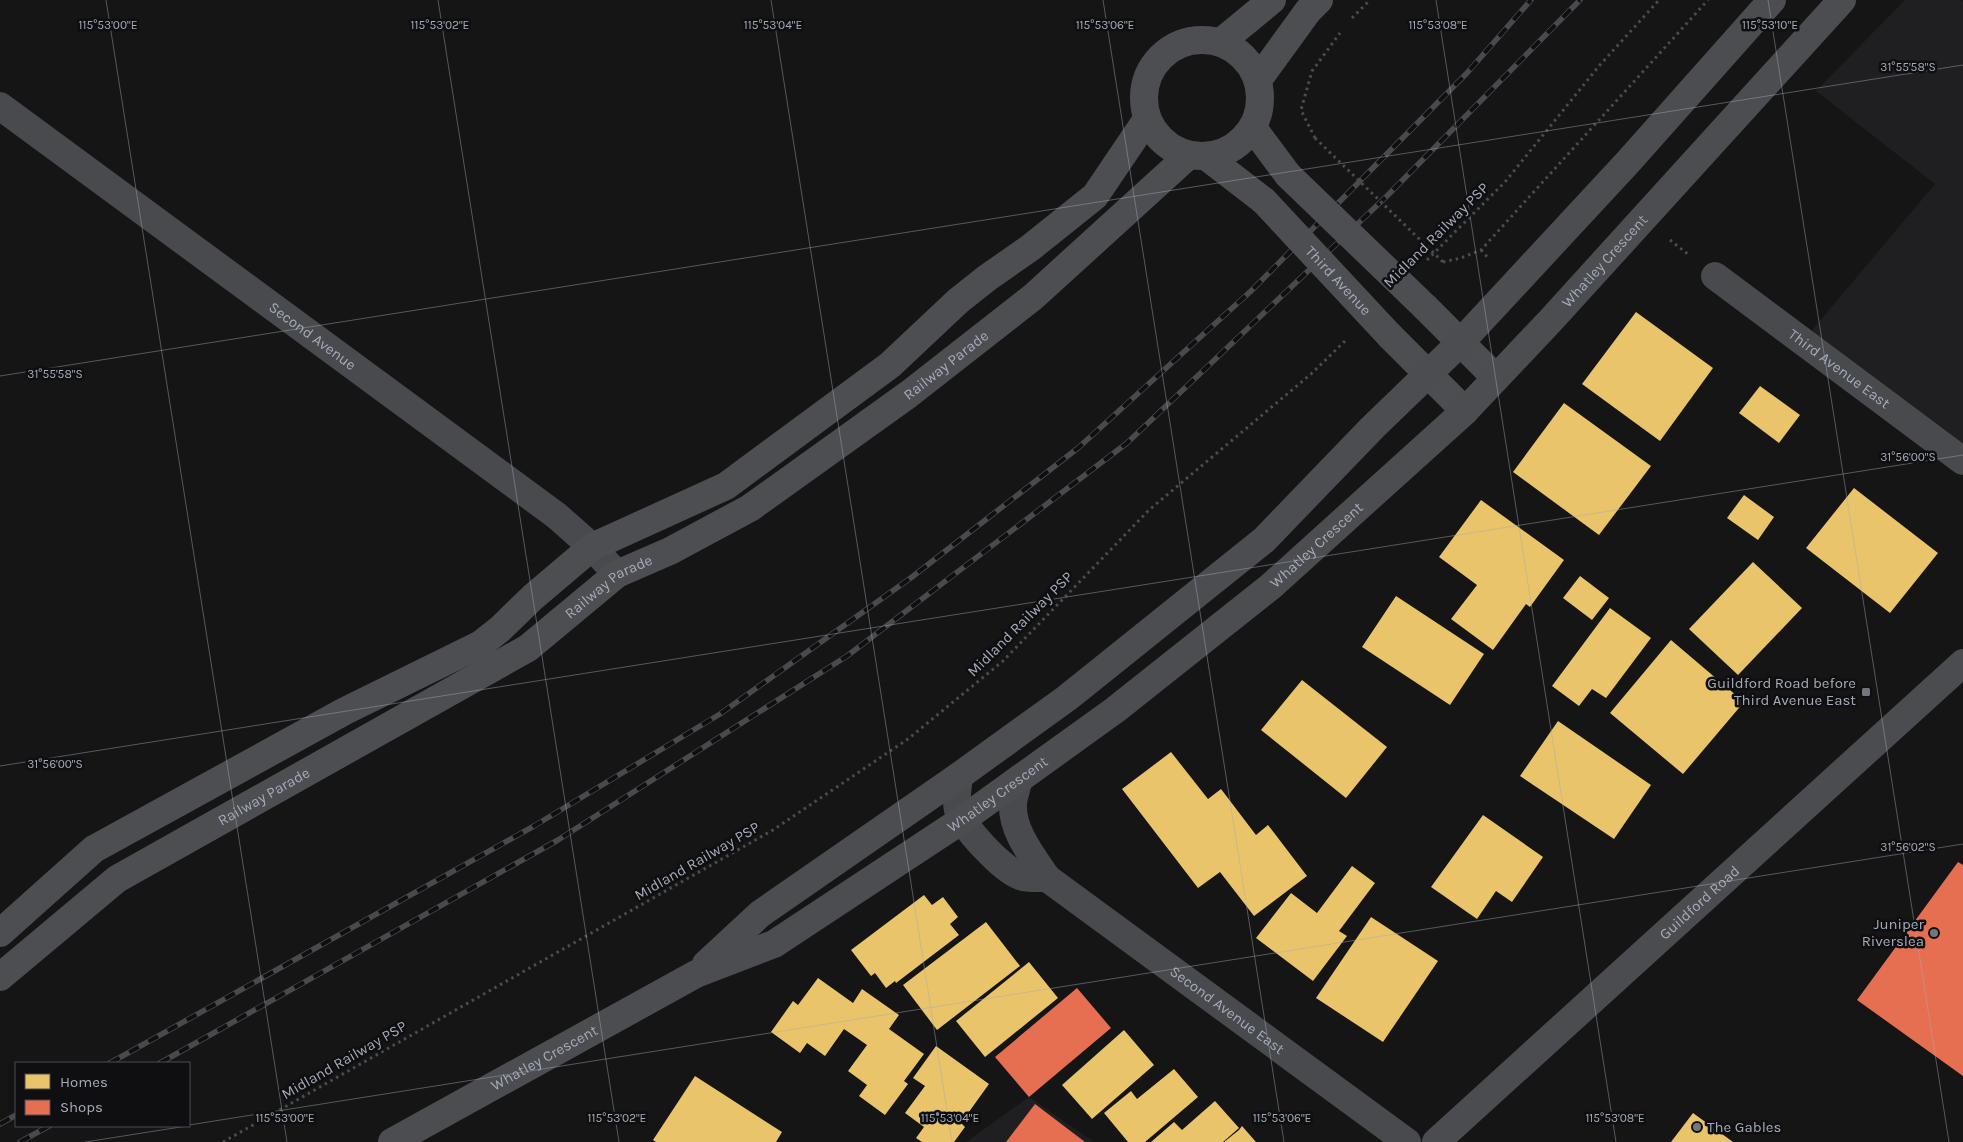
<svg xmlns="http://www.w3.org/2000/svg" width="1963" height="1142" viewBox="0 0 1963 1142" font-family="Karla,sans-serif">
	<style>
		.built { fill: #1f1f21 }
		.homes { fill: #e9c46a }
		.shops { fill: #e76f51 }
		.lines { fill: none; stroke-linecap: round; stroke-linejoin: round }
		.path { stroke: #4a4c4f; stroke-width: 3; stroke-dasharray: 2.5 4; stroke-linecap: butt }
		.street { stroke: #484a4e; stroke-width: 28 }
		.secondary { stroke: #4c4e52; stroke-width: 28 }
		.primary { stroke: #4b4d50; stroke-width: 28 }
		.highway { stroke: #4b4c50; stroke-width: 28 }
		.rail-casing { stroke: #484a4d; stroke-width: 5.5 }
		.rail { stroke: #0f0f11; stroke-width: 4; stroke-dasharray: 11; stroke-linecap: butt }
		.path-bridge { stroke: #4a4c4f; stroke-width: 3; stroke-dasharray: 2.5 4; stroke-linecap: butt }
		.secondary-bridge { stroke: #4c4e52; stroke-width: 28 }
		.ticks { fill: none; stroke: #a4abb8; stroke-width: 1; stroke-opacity: 0.45 }
		.poi-dot { fill: #72767f; stroke: #0f0f11; stroke-width: 2 }
		.labels { text-anchor: middle; stroke-width: 5; stroke-linejoin: round; paint-order: stroke }
		.street-label { font-size: 15px; fill: #a4abb8; stroke: #0f0f11 }
		.poi-label { font-size: 15px; fill: #a4abb8; stroke: #0f0f11; text-anchor: end }
		.ticks-label { font-size: 12px; text-anchor: middle; fill: #a4abb8; stroke: #0f0f11; stroke-width: 5; stroke-linejoin: round; paint-order: stroke }
	</style>
	<rect width="100%" height="100%" fill="#151515"/>
	<g class="built">
		<polygon points="1905,0 1961,0 1963,2 1963,461 1803,341 1935,184 1816,91"/>
		<polygon points="1029,1097 1094,1142 966,1142"/>
	</g>
	<g class="homes">
		<polygon points="1636,312 1713,368 1660,441 1582,384"/>
		<polygon points="1760,386 1800,415 1779,443 1739,413"/>
		<polygon points="1564,403 1651,466 1599,535 1513,472"/>
		<polygon points="1854,488 1938,553 1890,613 1806,548"/>
		<polygon points="1744,495 1774,517 1758,540 1727,518"/>
		<polygon points="1481,500 1564,560 1530,607 1526,604 1493,650 1451,619 1477,585 1439,557"/>
		<polygon points="1753,562 1802,608 1738,675 1689,629"/>
		<polygon points="1580,576 1609,598 1592,620 1563,598"/>
		<polygon points="1396,596 1484,654 1450,705 1362,647"/>
		<polygon points="1610,608 1651,638 1606,698 1592,689 1579,706 1552,686"/>
		<polygon points="1671,640 1744,702 1683,774 1610,713"/>
		<polygon points="1302,680 1387,747 1346,798 1261,730"/>
		<polygon points="1558,721 1651,785 1614,839 1520,776"/>
		<polygon points="1171,752 1208,799 1221,789 1256,835 1268,825 1307,876 1254,916 1220,872 1198,888 1122,789"/>
		<polygon points="1483,815 1543,857 1512,902 1496,891 1477,919 1431,887"/>
		<polygon points="1352,866 1375,883 1339,931 1347,936 1313,981 1256,938 1291,893 1317,913"/>
		<polygon points="924,895 932,905 943,897 958,917 950,924 959,935 896,983 895,981 886,988 875,973 871,976 851,950"/>
		<polygon points="1371,917 1438,961 1383,1042 1316,998"/>
		<polygon points="986,922 1020,966 937,1030 903,985"/>
		<polygon points="1029,962 1058,998 985,1057 956,1021"/>
		<polygon points="818,978 853,1003 862,989 899,1015 889,1029 924,1054 904,1081 908,1084 885,1115 859,1096 867,1085 848,1071 867,1045 844,1029 825,1056 807,1043 800,1053 771,1032 793,1001 798,1005"/>
		<polygon points="1124,1030 1154,1065 1092,1119 1062,1085"/>
		<polygon points="936,1046 989,1084 961,1123 965,1127 954,1142 922,1142 916,1138 924,1127 905,1113 925,1086 913,1078"/>
		<polygon points="1174,1069 1198,1097 1145,1142 1128,1142 1104,1113 1131,1091 1137,1099"/>
		<polygon points="695,1076 782,1132 776,1142 656,1142 653,1140"/>
		<polygon points="1215,1101 1239,1128 1223,1142 1151,1142 1174,1122 1182,1130"/>
		<polygon points="1693,1113 1733,1142 1671,1142"/>
		<polygon points="1242,1126 1256,1142 1224,1142 1239,1130"/>
	</g>
	<g class="shops">
		<polygon points="1958,862 1963,865 1963,1076 1857,1000"/>
		<polygon points="1077,988 1111,1028 1029,1097 995,1057"/>
		<polygon points="1035,1104 1085,1142 1006,1142"/>
	</g>
	<g class="lines">
		<g class="path">
			<polyline points="1352,18 1370,0"/>
			<polyline points="1315,138 1301,110 1312,71 1340,33"/>
			<polyline points="1670,240 1689,255"/>
			<polyline points="1481,250 1489,259"/>
			<polyline points="1427,260 1505,182 1599,66 1659,0"/>
			<polyline points="1443,262 1461,258 1481,250 1708,0"/>
			<polyline points="223,1142 773,830 908,739 1003,661 1149,510 1311,374 1346,340"/>
		</g>
		<g class="street">
			<path id="s1" d="M0 106 557 516 592 547 617 574"/>
			<path id="s2" d="M1715 276 1963 461"/>
			<path d="M959 776C958 787 955 799 958 810 963 828 1003 870 1020 876 1027 879 1039 878 1047 878"/>
			<path id="s3" d="M1019 779C1017 787 1014 795 1013 803 1011 830 1033 857 1047 878L1407 1142"/>
		</g>
		<g class="secondary">
			<circle cx="1202" cy="98" r="58"/>
			<polyline points="1221,42 1272,0"/>
			<polyline points="1258,80 1308,11 1319,0"/>
			<polyline points="1253,128 1288,175"/>
			<polyline points="1207,157 1264,201"/>
			<polyline points="1425,307 1496,378"/>
			<polyline points="1390,336 1465,411"/>
			<polyline points="0,933 94,849 345,711 481,644 500,629 533,597 592,547 726,486 890,365 958,301 987,278 1030,248 1095,196 1147,119"/>
			<path id="s4" d="M0 977 117 879 528 648 617 574 670 551 750 508 909 394 1033 297 1189 155"/>
		</g>
		<g class="primary">
			<polyline points="706,964 760,914 959,776 1067,698 1264,540 1372,428 1460,343 1628,162 1772,0"/>
			<path id="s5" d="M392 1142 696 974 774 944 962 820 1115 710 1270 587 1465 411 1551 320 1842 0"/>
		</g>
		<path class="highway" id="s6" d="M1436 1142 1963 663"/>
		<defs>
			<g id="rail">
				<polyline points="110,1063 534,826 720,714 912,577 1078,448 1251,291 1467,73 1531,0"/>
				<polyline points="160,1063 558,840 847,656 1127,443 1388,195 1580,0"/>
				<polyline points="0,1124 16,1115"/>
				<polyline points="20,1142 49,1126"/>
			</g>
		</defs>
		<use href="#rail" class="rail-casing"/>
		<use href="#rail" class="rail"/>
		<polyline class="path-bridge" points="1315,138 1443,262"/>
		<g class="secondary-bridge">
			<polyline points="1288,175 1425,307"/>
			<path id="s7" d="M1264 201 1390 336"/>
		</g>
	</g>
	<path class="ticks" d="M106 0 287 1142M438 0 619 1142M771 0 952 1142M1103 0 1284 1142M1436 0 1616 1142M1768 0 1949 1142M0 376 1963 65M0 766 1963 455M189 1125 1963 844M85 1142 187 1126"/>
	<g class="poi-dot">
		<rect x="1861" y="687" width="10" height="10" rx="2.5"/>
		<circle cx="1934" cy="933" r="5"/>
		<circle cx="1697" cy="1127" r="5"/>
	</g>
	<g class="labels">
		<g class="street-label">
			<text transform="translate(1436 235) rotate(-45)" y="5">Midland Railway PSP</text>
			<text dy="5" stroke="none"><textPath href="#s5" startOffset="1510">Whatley Crescent</textPath></text>
			<text dy="5" stroke="none"><textPath href="#s7" startOffset="109">Third Avenue</textPath></text>
			<text dy="5" stroke="none"><textPath href="#s1" startOffset="388">Second Avenue</textPath></text>
			<text dy="5" stroke="none"><textPath href="#s4" startOffset="1131">Railway Parade</textPath></text>
			<text dy="5" stroke="none"><textPath href="#s2" startOffset="155">Third Avenue East</textPath></text>
			<text dy="5" stroke="none"><textPath href="#s5" startOffset="1105">Whatley Crescent</textPath></text>
			<text dy="5" stroke="none"><textPath href="#s4" startOffset="726">Railway Parade</textPath></text>
			<text transform="translate(1020 624) rotate(-45)" y="5">Midland Railway PSP</text>
			<text dy="5" stroke="none"><textPath href="#s5" startOffset="700">Whatley Crescent</textPath></text>
			<text dy="5" stroke="none"><textPath href="#s4" startOffset="321">Railway Parade</textPath></text>
			<text transform="translate(697 861) rotate(-30)" y="5">Midland Railway PSP</text>
			<text dy="5" stroke="none"><textPath href="#s6" startOffset="356">Guildford Road</textPath></text>
			<text dy="5" stroke="none"><textPath href="#s3" startOffset="332">Second Avenue East</textPath></text>
			<text dy="5" stroke="none"><textPath href="#s5" startOffset="174">Whatley Crescent</textPath></text>
			<text transform="translate(344 1060) rotate(-30)" y="5">Midland Railway PSP</text>
		</g>
		<g class="poi-label">
			<text x="1856" y="688">Guildford Road before<tspan x="1856" dy="17">Third Avenue East</tspan></text>
			<text x="1924" y="929">Juniper<tspan x="1924" dy="17">Riverslea</tspan></text>
			<text x="1707" y="1132" text-anchor="start">The Gables</text>
		</g>
	</g>
	<g class="ticks-label">
		<text x="108" y="29">115°53'00"E</text>
		<text x="440" y="29">115°53'02"E</text>
		<text x="773" y="29">115°53'04"E</text>
		<text x="1105" y="29">115°53'06"E</text>
		<text x="1438" y="29">115°53'08"E</text>
		<text x="1770" y="29">115°53'10"E</text>
		<text x="1908" y="71">31°55'58"S</text>
		<text x="55" y="378">31°55'58"S</text>
		<text x="1908" y="461">31°56'00"S</text>
		<text x="55" y="768">31°56'00"S</text>
		<text x="1908" y="851">31°56'02"S</text>
		<text x="285" y="1122">115°53'00"E</text>
		<text x="617" y="1122">115°53'02"E</text>
		<text x="950" y="1122">115°53'04"E</text>
		<text x="1282" y="1122">115°53'06"E</text>
		<text x="1615" y="1122">115°53'08"E</text>
	</g>
	<rect x="15" y="1062" width="175" height="65" fill="#0f0f11" stroke="#4b4d54"/>
	<rect x="25" y="1074" width="25" height="15" fill="#e9c46a" stroke="#4b4d54"/>
	<text x="60" y="1087" font-size="15" fill="#a4abb8">Homes</text>
	<rect x="25" y="1100" width="25" height="15" fill="#e76f51" stroke="#4b4d54"/>
	<text x="60" y="1112" font-size="15" fill="#a4abb8">Shops</text>
</svg>
